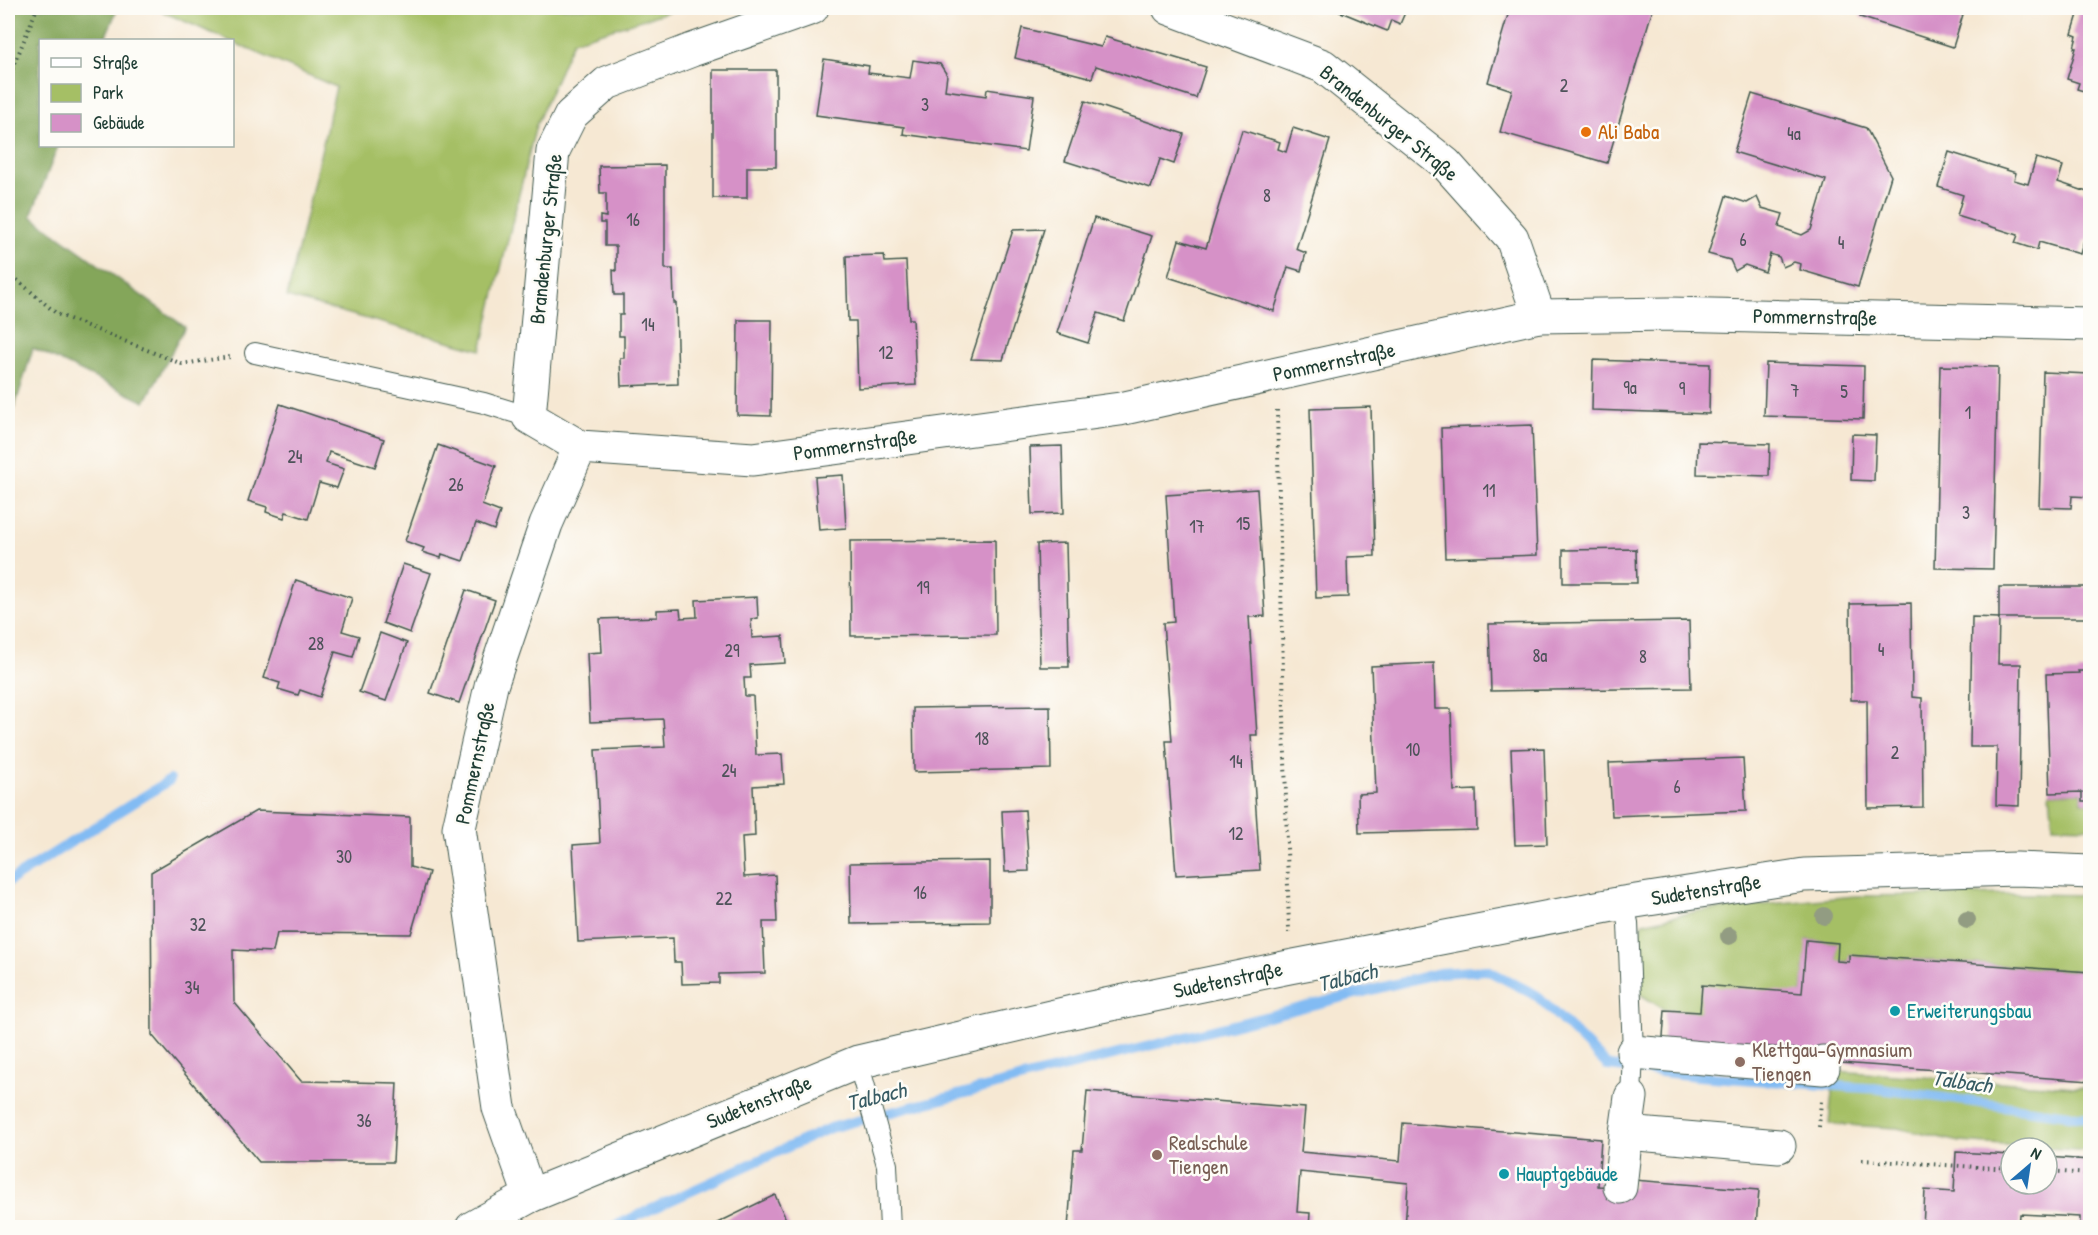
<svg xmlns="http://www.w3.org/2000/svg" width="2098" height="1235" viewBox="0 0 2098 1235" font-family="'Patrick Hand',sans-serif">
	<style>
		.green { fill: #a5bf65; stroke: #627e4c; stroke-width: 1.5 }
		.forest { fill: #84a65a; stroke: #527247; stroke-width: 1.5 }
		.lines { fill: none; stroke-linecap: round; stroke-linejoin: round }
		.stream { stroke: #82bbf3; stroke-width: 10 }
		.building { fill: #d691c7 }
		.lane-casing { stroke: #3f574c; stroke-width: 22 }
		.street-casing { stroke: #3f574c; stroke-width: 35 }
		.path { stroke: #3f574c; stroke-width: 4; stroke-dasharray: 1.5 4.5; stroke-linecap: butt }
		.lane { stroke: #fff; stroke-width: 20 }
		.street { stroke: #fff; stroke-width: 33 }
		.tree { fill: #929c82 }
		.food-dot { fill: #e8710a; stroke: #fdfcf7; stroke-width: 2 }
		.culture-dot { fill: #0f9aa8; stroke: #fdfcf7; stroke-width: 2 }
		.education-dot { fill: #8d6e63; stroke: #fdfcf7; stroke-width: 2 }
		.labels { text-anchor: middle; stroke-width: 5; stroke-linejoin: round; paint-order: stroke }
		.number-label { font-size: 18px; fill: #4d5259 }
		.street-label { font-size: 21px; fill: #1f3d34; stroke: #fdfcf7 }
		.food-label { font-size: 21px; fill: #c56008; stroke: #fdfcf7; text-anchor: start }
		.culture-label { font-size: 21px; fill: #0d838f; stroke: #fdfcf7; text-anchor: start }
		.education-label { font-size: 21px; fill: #785e54; stroke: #fdfcf7; text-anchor: start }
		.water-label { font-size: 22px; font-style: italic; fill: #385c64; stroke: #fdfcf7 }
	</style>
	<rect width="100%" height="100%" fill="#fdfcf7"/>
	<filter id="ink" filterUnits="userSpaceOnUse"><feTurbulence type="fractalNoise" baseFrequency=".0167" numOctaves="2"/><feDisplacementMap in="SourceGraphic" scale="12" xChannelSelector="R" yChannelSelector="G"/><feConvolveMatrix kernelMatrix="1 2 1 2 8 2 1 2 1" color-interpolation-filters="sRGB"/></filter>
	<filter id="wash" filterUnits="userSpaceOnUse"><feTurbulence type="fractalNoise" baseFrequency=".008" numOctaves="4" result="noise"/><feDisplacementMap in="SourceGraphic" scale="24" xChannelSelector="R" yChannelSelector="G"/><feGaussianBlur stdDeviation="1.35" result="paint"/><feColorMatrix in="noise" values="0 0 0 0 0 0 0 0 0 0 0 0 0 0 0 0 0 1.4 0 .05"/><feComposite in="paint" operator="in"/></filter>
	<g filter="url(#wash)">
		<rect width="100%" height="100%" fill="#f6e8d3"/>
		<g class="green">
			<polygon points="154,8 676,8 677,9 573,41 536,125 481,350 287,297 336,87"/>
			<polygon points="2082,792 2082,802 2090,802 2090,827 2053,826 2050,793"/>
			<polygon points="2022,894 2090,895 2090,972 1850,955 1849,962 1837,961 1837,943 1807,940 1802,993 1700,1012 1665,1010 1638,993 1637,937 1643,923 1699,911 1855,896"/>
			<polygon points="1834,1071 2090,1088 2090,1151 1960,1142 1897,1128 1829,1124"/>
		</g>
		<polygon class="forest" points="8,8 118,8 104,40 40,40 40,146 58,146 31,216 185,327 145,402 33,348 8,429"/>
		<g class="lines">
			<g class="stream">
				<polyline points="8,882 170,780"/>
				<polyline points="610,1228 830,1128 1050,1071 1439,973 1487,970 1536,995 1608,1066 1698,1076 1880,1089 2090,1118"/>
			</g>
		</g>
		<g id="blocks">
			<g class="building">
				<polygon points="1337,8 1407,8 1400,24 1391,20 1387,31 1336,10"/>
				<polygon points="1510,8 1653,8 1607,163 1500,132 1512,90 1488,82"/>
				<polygon points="1863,8 1965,8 1953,47 1860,17"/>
				<polygon points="2080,8 2090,8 2090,93 2077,89 2079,83 2067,79 2076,48 2074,48 2077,36 2072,34"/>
				<polygon points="1022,28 1101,47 1105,37 1206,67 1196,98 1096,66 1092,78 1015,58"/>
				<polygon points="824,59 869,66 868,73 910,78 913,60 940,64 947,75 945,90 986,96 987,89 1034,96 1026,151 903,134 904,127 816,115"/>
				<polygon points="713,70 776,70 776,167 747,167 747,198 713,198"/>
				<polygon points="1752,94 1866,128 1891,176 1858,287 1800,270 1801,264 1794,262 1783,267 1779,257 1770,254 1765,272 1745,265 1735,271 1730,260 1708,254 1726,196 1747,203 1757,197 1762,208 1783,214 1779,227 1802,235 1811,230 1826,180 1734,152"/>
				<polygon points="1085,101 1184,134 1174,164 1160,159 1151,188 1065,161"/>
				<polygon points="1293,128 1330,140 1296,249 1306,253 1301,271 1288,267 1274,311 1168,277 1179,240 1206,248 1242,130 1280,142 1278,149 1286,152"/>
				<polygon points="1949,152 2016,173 2014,180 2028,184 2036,158 2063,166 2058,182 2090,193 2090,232 2088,241 2084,240 2080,254 2039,242 2037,250 2015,243 2018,235 1957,216 1963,195 1938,187"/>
				<polygon points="665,165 665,269 673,269 674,303 676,303 678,384 621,386 620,358 624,358 624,336 619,336 619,315 623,315 623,295 614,295 613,270 616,271 616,246 605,246 605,223 600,223 600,216 606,217 606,193 600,193 599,166"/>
				<polygon points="1094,218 1152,236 1124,321 1098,313 1088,343 1057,333"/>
				<polygon points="1044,229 1003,360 971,359 1013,230"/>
				<polygon points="884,255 885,262 906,261 909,319 913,319 916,385 858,388 856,321 848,321 846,256"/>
				<polygon points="738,320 772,320 771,416 737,415"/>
				<polygon points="1593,360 1710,364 1709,414 1592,410"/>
				<polygon points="1766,363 1864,366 1863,419 1764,416"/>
				<polygon points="1940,366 1998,367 1993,569 1935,568"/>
				<polygon points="2043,372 2090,374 2090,497 2072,496 2071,508 2039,507"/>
				<polygon points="280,404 384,439 375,467 329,452 326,463 344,469 337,488 319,483 308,519 286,512 284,518 266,512 267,507 248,501"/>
				<polygon points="1371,407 1375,556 1347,557 1348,597 1316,598 1310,409"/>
				<polygon points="1532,425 1537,555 1445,558 1441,428"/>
				<polygon points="1852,434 1876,435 1874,481 1851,480"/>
				<polygon points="1698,442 1770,444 1769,476 1697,474"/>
				<polygon points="438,445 496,466 482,505 500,512 494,530 476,523 463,561 442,554 441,558 422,552 424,548 405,541"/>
				<polygon points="1062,446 1064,513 1032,514 1030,447"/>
				<polygon points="843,475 846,528 819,530 815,477"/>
				<polygon points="1257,489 1265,616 1249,617 1257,735 1251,735 1260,870 1176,875 1166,741 1172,741 1163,623 1174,622 1166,495"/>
				<polygon points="995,540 996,635 851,636 850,541"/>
				<polygon points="1066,543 1069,667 1040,667 1037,544"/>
				<polygon points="1636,549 1637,583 1563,583 1563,550"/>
				<polygon points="403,564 431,573 410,633 383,623"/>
				<polygon points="296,580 352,598 342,631 359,636 353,657 335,652 320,697 300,690 298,695 278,689 280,683 264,678"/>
				<rect x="1999" y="587" width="91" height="31"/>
				<polygon points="466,590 495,600 459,703 430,693"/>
				<polygon points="757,597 758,618 751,619 752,638 783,636 785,663 750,665 751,678 744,678 745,696 753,696 756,755 782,754 784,784 753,786 755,836 742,837 744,877 775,875 777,922 763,922 765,973 719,974 719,983 682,984 681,962 674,962 673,938 578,942 573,845 600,843 595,750 665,747 663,719 590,722 587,653 602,652 600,619 657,617 657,610 680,609 681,618 697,617 696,600"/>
				<polygon points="1911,603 1912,697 1922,698 1923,807 1868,808 1867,700 1851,700 1850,604"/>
				<polygon points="1972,617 1999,618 1998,664 2021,664 2019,806 1996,805 1997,747 1970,747"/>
				<polygon points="1689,621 1691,688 1491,691 1489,624"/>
				<polygon points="380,633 407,643 386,701 359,692"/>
				<polygon points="1434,663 1435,709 1451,709 1454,791 1476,790 1477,830 1359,833 1358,794 1376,793 1371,666"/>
				<polygon points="2078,671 2090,671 2090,802 2082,802 2082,792 2050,793 2046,674 2079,673"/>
				<polygon points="1050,706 1051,769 914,772 913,708"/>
				<polygon points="1544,748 1547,844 1515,845 1511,749"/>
				<polygon points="1743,758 1746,811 1612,816 1609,763"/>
				<polygon points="1025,810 1029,871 1005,872 1002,811"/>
				<polygon points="256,811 410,817 410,867 429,872 411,934 277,933 273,952 233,950 234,1002 301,1081 397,1083 393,1162 259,1162 152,1035 151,872"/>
				<polygon points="990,861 990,922 851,924 850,863"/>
				<polygon points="1806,940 1838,943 1837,961 1849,962 1849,955 2090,972 2090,1081 1662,1050 1665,1010 1700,1012 1702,985 1802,993"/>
				<polygon points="1087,1091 1305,1108 1301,1152 1400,1161 1403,1123 1601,1139 1598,1186 1634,1188 1634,1180 1759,1190 1756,1225 1739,1224 1739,1228 1405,1228 1408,1183 1300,1172 1297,1212 1310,1213 1309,1228 1068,1228 1074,1150 1082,1150"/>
				<polygon points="1956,1152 2011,1155 2011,1184 2047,1184 2047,1157 2090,1160 2090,1228 2080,1228 2080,1217 2020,1214 2019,1228 1923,1228 1925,1190 1954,1192"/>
				<polygon points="775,1195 790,1228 707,1228"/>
			</g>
		</g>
	</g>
	<g filter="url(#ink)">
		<use href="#blocks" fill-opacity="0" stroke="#3f574c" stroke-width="1.5"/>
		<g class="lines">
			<defs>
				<g id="lane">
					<polyline points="255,353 484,403 529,417"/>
					<polyline points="1623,903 1628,923 1633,1052 1631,1097"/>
					<polyline points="858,1062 887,1165 890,1228"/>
				</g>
				<g id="street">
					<polyline points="812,8 692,50 607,83 571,115 553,151 529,417 580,447 753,459 1120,409 1539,316 1670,314 2090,324"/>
					<polyline points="1169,8 1323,66 1446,164 1512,238 1539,316"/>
					<polyline points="1633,1052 1823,1068 1823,1062"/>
					<polyline points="1631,1097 1626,1133 1779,1146"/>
					<polyline points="1620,1187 1626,1133"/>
					<polyline points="530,1196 499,1108 459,828 491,686 546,524 580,447"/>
					<polyline points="472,1228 530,1196 858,1062 1072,1012 1289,967 1623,903 1804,875 2017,869 2090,872"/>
				</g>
			</defs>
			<use href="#lane" class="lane-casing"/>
			<use href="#street" class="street-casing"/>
			<g class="path">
				<polyline points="8,80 37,8"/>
				<polyline points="8,272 57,314 182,364 230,357"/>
				<polyline points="1277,410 1289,933"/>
				<polyline points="1819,1127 1821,1101"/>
				<polyline points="1862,1160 2011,1169"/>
				<polyline points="2047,1171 2090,1174"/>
			</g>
			<use href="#lane" class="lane"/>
			<use href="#street" class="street"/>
		</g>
		<g class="tree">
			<circle cx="1824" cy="916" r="9"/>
			<circle cx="1967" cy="920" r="9"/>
			<circle cx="1729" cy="936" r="9"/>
		</g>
	</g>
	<circle class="food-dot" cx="1586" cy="132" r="6"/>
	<g class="culture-dot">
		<circle cx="1895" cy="1011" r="6"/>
		<circle cx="1504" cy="1174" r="6"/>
	</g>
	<g class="education-dot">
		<circle cx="1740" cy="1062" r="6"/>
		<circle cx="1157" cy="1155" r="6"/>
	</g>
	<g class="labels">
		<g class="number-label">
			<text x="1564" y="92">2</text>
			<text x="925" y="111">3</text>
			<text x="1794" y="140">4a</text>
			<text x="1267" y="202">8</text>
			<text x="633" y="226">16</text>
			<text x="1743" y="246">6</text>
			<text x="1841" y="249">4</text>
			<text x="648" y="331">14</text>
			<text x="886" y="359">12</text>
			<text x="1630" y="394">9a</text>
			<text x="1682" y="395">9</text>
			<text x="1795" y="397">7</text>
			<text x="1844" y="398">5</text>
			<text x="1968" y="419">1</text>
			<text x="295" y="463">24</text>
			<text x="456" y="491">26</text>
			<text x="1489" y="497">11</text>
			<text x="1966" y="519">3</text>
			<text x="1243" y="530">15</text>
			<text x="1197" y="533">17</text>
			<text x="923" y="594">19</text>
			<text x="316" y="650">28</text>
			<text x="1881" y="656">4</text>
			<text x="732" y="657">29</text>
			<text x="1540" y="662">8a</text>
			<text x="1643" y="663">8</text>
			<text x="982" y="745">18</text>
			<text x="1413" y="756">10</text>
			<text x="1895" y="759">2</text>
			<text x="1236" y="768">14</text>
			<text x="729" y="777">24</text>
			<text x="1677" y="793">6</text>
			<text x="1236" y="840">12</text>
			<text x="344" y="863">30</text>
			<text x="920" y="899">16</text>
			<text x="724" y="905">22</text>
			<text x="198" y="931">32</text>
			<text x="192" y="994">34</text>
			<text x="364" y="1127">36</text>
		</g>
		<g class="street-label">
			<text transform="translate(1389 123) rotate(39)" y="7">Brandenburger Straße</text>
			<text transform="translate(546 239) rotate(-84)" y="7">Brandenburger Straße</text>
			<text transform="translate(1815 317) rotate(1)" y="7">Pommernstraße</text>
			<text transform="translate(1334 362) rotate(-12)" y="7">Pommernstraße</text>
			<text transform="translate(855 445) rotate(-8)" y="7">Pommernstraße</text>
			<text transform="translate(475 763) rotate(-78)" y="7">Pommernstraße</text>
			<text transform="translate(1706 890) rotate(-9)" y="7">Sudetenstraße</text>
			<text transform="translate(1228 980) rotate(-12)" y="7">Sudetenstraße</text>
			<text transform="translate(759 1102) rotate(-22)" y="7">Sudetenstraße</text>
		</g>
		<g class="food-label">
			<text x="1598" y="139">Ali Baba</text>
		</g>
		<g class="culture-label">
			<text x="1907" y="1018">Erweiterungsbau</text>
			<text x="1516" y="1181">Hauptgebäude</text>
		</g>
		<g class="education-label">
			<text x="1752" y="1057">Klettgau-Gymnasium<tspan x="1752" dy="24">Tiengen</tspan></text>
			<text x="1169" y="1150">Realschule<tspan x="1169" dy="24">Tiengen</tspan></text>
		</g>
		<g class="water-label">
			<text transform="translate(1347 977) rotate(-14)" y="8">Talbach</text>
			<text transform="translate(1962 1081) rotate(8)" y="8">Talbach</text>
			<text transform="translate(876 1096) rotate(-14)" y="8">Talbach</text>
		</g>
	</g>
	<rect width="2098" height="1235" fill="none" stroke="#fdfcf7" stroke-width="30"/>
	<rect x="39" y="39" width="195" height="108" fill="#fdfcf7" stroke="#a4b0a9" stroke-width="1.5"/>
	<rect x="51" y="58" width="30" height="9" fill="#ffffff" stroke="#a4b0a9" stroke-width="1.5"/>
	<text x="93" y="69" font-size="18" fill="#1f3d34">Straße</text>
	<rect x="51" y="84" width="30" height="18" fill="#a5bf65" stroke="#a4b0a9" stroke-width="1.5"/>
	<text x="93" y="99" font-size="18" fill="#1f3d34">Park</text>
	<rect x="51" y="114" width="30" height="18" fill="#d691c7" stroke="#a4b0a9" stroke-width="1.5"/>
	<text x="93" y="129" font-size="18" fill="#1f3d34">Gebäude</text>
	<g transform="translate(2029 1166) rotate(29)"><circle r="28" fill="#fdfcf7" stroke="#a4b0a9" stroke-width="1.5"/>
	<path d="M0-4.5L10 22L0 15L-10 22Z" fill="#1f6fb2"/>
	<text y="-9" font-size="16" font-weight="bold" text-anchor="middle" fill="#1f3d34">N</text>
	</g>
</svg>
